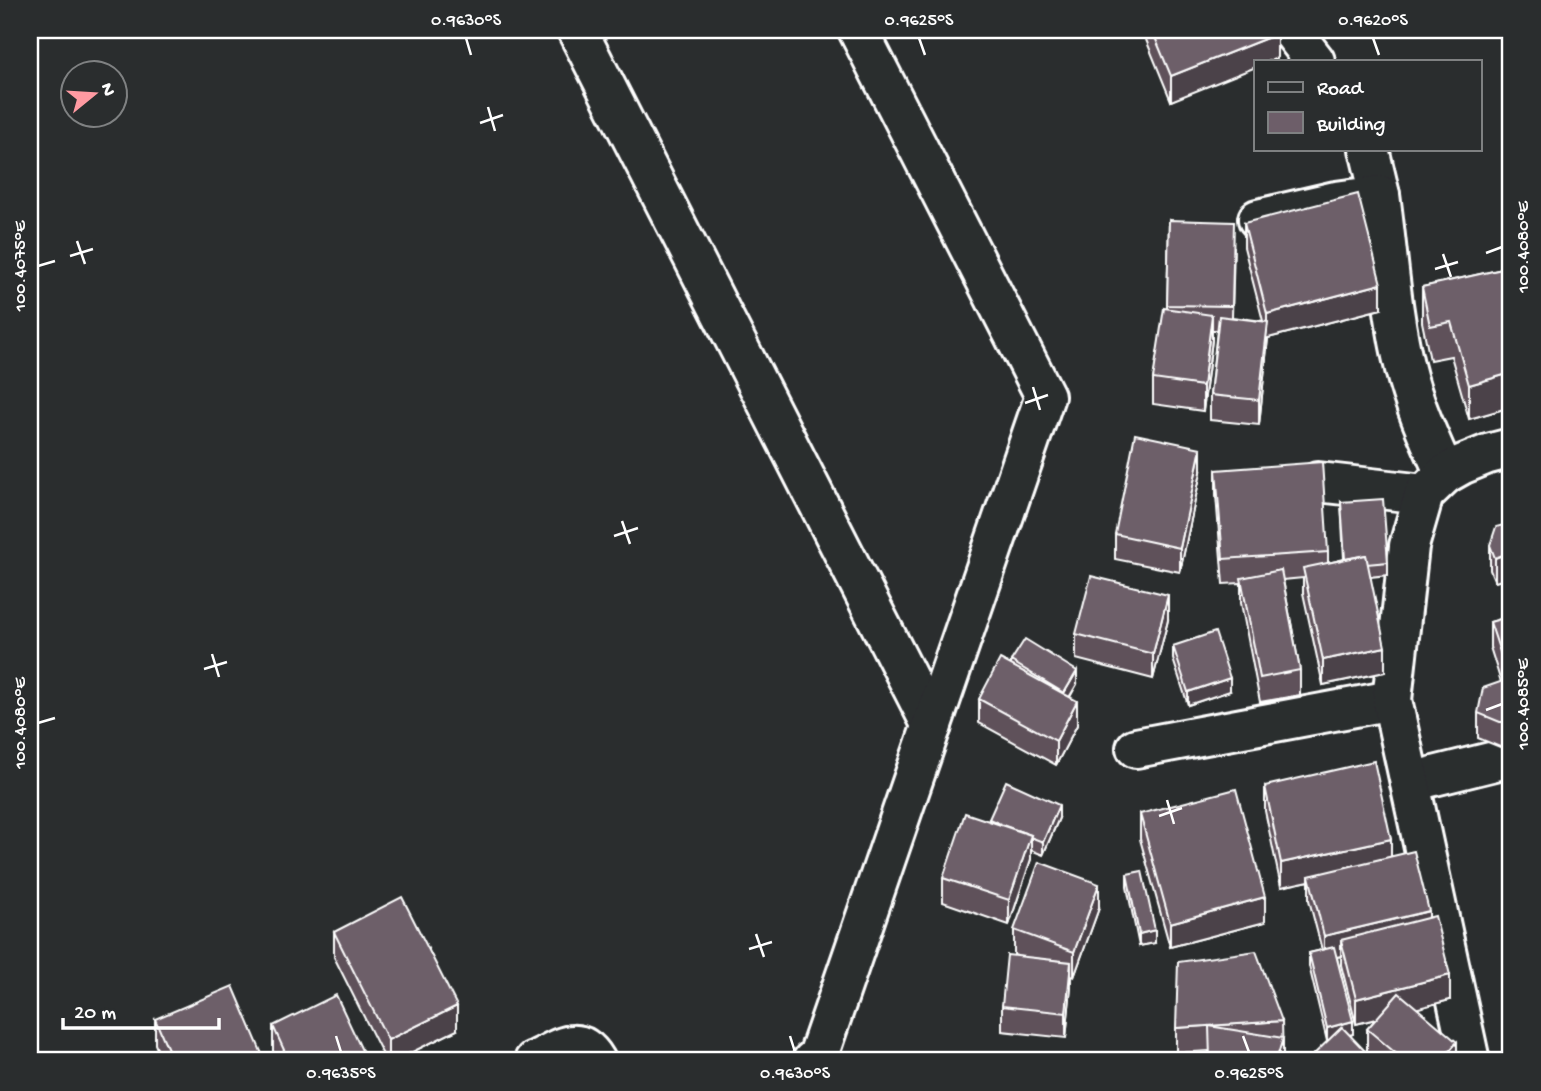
<svg xmlns="http://www.w3.org/2000/svg" width="1541" height="1091" viewBox="0 0 1541 1091" font-family="'Gochi Hand',sans-serif">
	<style>
		.lines { fill: none; stroke-linecap: round; stroke-linejoin: round }
		.minor-casing { stroke: #fff; stroke-width: 44 }
		.minor { stroke: #2a2d2e; stroke-width: 38 }
		.wall { fill: #5e515a; stroke: #fff; stroke-width: 2 }
		.shaded-wall { fill: #4c424a; stroke: #fff; stroke-width: 2 }
		.building { fill: #6d5e69; stroke: #fff; stroke-width: 2 }
		.ticks { fill: none; stroke: #fff; stroke-width: 2.5 }
		.neatline { fill: none; stroke: #fff; stroke-width: 2.5 }
		.ticks-label { font-size: 18px; text-anchor: middle; fill: #fff }
	</style>
	<rect width="100%" height="100%" fill="#2a2d2e"/>
	<filter id="ink" filterUnits="userSpaceOnUse"><feTurbulence type="fractalNoise" baseFrequency=".0143" numOctaves="2"/><feDisplacementMap in="SourceGraphic" scale="14" xChannelSelector="R" yChannelSelector="G"/><feConvolveMatrix kernelMatrix="1 2 1 2 8 2 1 2 1" color-interpolation-filters="sRGB"/></filter>
	<g filter="url(#ink)">
		<g class="lines">
			<defs>
				<g id="minor">
					<polyline points="577,30 932,726"/>
					<polyline points="1291,30 1315,61"/>
					<polyline points="1369,149 1380,195"/>
					<path d="M1258 219 1336 201 1380 195C1388 253 1391 312 1405 369 1414 406 1430 440 1445 474"/>
					<polyline points="1318,482 1424,494"/>
					<polyline points="1136,748 1392,700"/>
					<polyline points="1410,782 1511,757"/>
					<path d="M534 1061C559 1050 578 1031 596 1061"/>
					<polyline points="812,1061 817,1059 1045,396 858,30"/>
					<polyline points="1470,1061 1392,700 1409,546 1424,494 1445,474 1461,465 1488,454 1511,448"/>
				</g>
			</defs>
			<use href="#minor" class="minor-casing"/>
			<use href="#minor" class="minor"/>
		</g>
		<g class="wall">
			<polygon points="1142,30 1275,30 1277,58 1270,61 1256,61 1171,101"/>
			<polygon points="1169,220 1234,247 1232,317 1263,321 1244,247 1244,223 1381,309 1268,338 1259,425 1210,420 1210,395 1217,330 1212,330 1212,340 1203,411 1153,404 1153,379 1167,309"/>
			<polygon points="1511,267 1511,407 1469,419 1451,356 1430,360 1422,322 1422,287"/>
			<polygon points="1216,470 1328,552 1328,563 1344,559 1341,502 1388,562 1388,575 1370,577 1385,672 1323,685 1303,593 1303,578 1283,580 1300,670 1300,695 1260,702 1241,603 1241,583 1223,584 1216,495"/>
			<polygon points="1201,472 1180,572 1115,559 1115,534"/>
			<polygon points="1511,523 1511,599 1505,579 1495,582 1490,570 1490,545"/>
			<polygon points="1511,616 1511,747 1500,747 1478,738 1478,713 1501,682 1490,647 1490,622"/>
			<polygon points="1168,620 1153,679 1076,659 1076,634"/>
			<polygon points="1173,646 1230,691 1188,705 1173,659"/>
			<polygon points="1011,661 1077,684 1070,697 1077,725 1056,765 979,723 979,699 1011,665"/>
			<polygon points="1265,786 1391,856 1429,917 1450,1000 1417,1008 1457,1061 1376,1061 1367,1054 1367,1029 1376,1019 1356,1024 1341,965 1341,956 1337,957 1353,1034 1350,1035 1366,1061 1327,1041 1309,966 1309,953 1322,950 1309,900 1309,881 1281,887 1265,811"/>
			<polygon points="1140,814 1265,922 1170,947 1140,839"/>
			<polygon points="1059,818 1043,855 1031,850 1031,859 1009,925 943,902 943,878 989,821 989,819"/>
			<polygon points="1127,874 1155,943 1139,946 1127,887"/>
			<polygon points="1099,908 1074,977 1071,976 1071,987 1066,1038 1002,1031 1002,1006 1017,956 1014,955 1014,930"/>
			<polygon points="334,932 457,1030 394,1061 386,1061 334,957"/>
			<polygon points="155,1019 265,1061 162,1061 155,1044"/>
			<polygon points="1282,1021 1283,1061 1209,1059 1209,1051 1176,1053 1176,1028"/>
			<polygon points="273,1026 367,1061 278,1061 273,1051"/>
		</g>
		<g class="shaded-wall">
			<polygon points="1277,34 1277,58 1270,61 1256,61 1256,67 1171,101 1171,76"/>
			<polygon points="1381,284 1381,309 1268,338 1259,425 1259,400 1267,328 1267,314"/>
			<polygon points="1212,315 1212,340 1203,411 1203,386"/>
			<polygon points="1511,373 1511,407 1469,419 1469,385"/>
			<polygon points="1201,448 1201,472 1180,572 1180,548"/>
			<polygon points="1505,554 1505,579 1495,582 1495,558"/>
			<polygon points="1168,595 1168,620 1153,679 1153,654"/>
			<polygon points="1385,647 1385,672 1323,685 1323,660"/>
			<polygon points="1077,671 1077,684 1064,706 1064,693"/>
			<polygon points="1230,678 1230,691 1188,705 1188,692"/>
			<polygon points="1077,701 1077,725 1056,765 1056,741"/>
			<polygon points="1059,805 1059,818 1043,855 1043,842"/>
			<polygon points="1031,835 1031,859 1009,925 1009,900"/>
			<polygon points="1391,839 1391,864 1309,876 1309,881 1281,887 1281,863"/>
			<polygon points="1099,884 1099,908 1074,977 1074,952"/>
			<polygon points="1265,897 1265,922 1170,947 1170,923"/>
			<polygon points="1429,911 1429,935 1341,940 1341,956 1324,960 1324,936"/>
			<polygon points="1155,930 1155,943 1139,946 1139,934"/>
			<polygon points="1071,962 1071,987 1066,1038 1066,1013"/>
			<polygon points="1450,975 1450,1000 1356,1024 1356,999"/>
			<polygon points="457,1006 457,1030 394,1061 388,1061 388,1040"/>
			<polygon points="1353,1021 1353,1034 1327,1041 1327,1028"/>
			<polygon points="1283,1038 1283,1061 1276,1061"/>
			<polygon points="1457,1042 1457,1061 1441,1061"/>
			<polygon points="1366,1052 1366,1061 1357,1061"/>
		</g>
		<g class="building">
			<polygon points="1152,30 1275,30 1277,34 1171,76"/>
			<polygon points="1358,194 1381,284 1267,314 1244,223"/>
			<polygon points="1169,220 1234,222 1232,306 1167,305"/>
			<polygon points="1511,267 1511,373 1469,385 1451,322 1430,326 1422,287"/>
			<polygon points="1164,308 1212,315 1203,386 1153,379"/>
			<polygon points="1219,316 1268,322 1259,400 1210,395"/>
			<polygon points="1135,434 1201,448 1180,548 1115,534"/>
			<polygon points="1322,462 1328,552 1223,559 1216,470"/>
			<polygon points="1383,499 1388,562 1367,564 1366,555 1345,559 1341,502"/>
			<polygon points="1511,523 1511,574 1505,554 1495,558 1490,545 1496,527"/>
			<polygon points="1366,555 1385,647 1323,660 1303,568"/>
			<polygon points="1281,570 1300,670 1260,678 1241,578"/>
			<polygon points="1091,576 1168,595 1153,654 1076,634"/>
			<polygon points="1511,616 1511,722 1500,722 1478,713 1483,688 1509,679 1490,622"/>
			<polygon points="1215,632 1230,678 1188,692 1173,646"/>
			<polygon points="1025,639 1077,671 1064,693 1011,661"/>
			<polygon points="1000,659 1077,701 1056,741 979,699"/>
			<polygon points="1374,761 1391,839 1281,863 1265,786"/>
			<polygon points="1006,781 1059,805 1043,842 1030,837 1031,835 1005,826 989,819"/>
			<polygon points="1236,789 1265,897 1170,923 1140,814"/>
			<polygon points="965,813 1031,835 1009,900 943,878"/>
			<polygon points="1414,851 1429,911 1324,936 1309,876"/>
			<polygon points="1039,862 1099,884 1074,952 1014,930"/>
			<polygon points="1142,871 1155,930 1139,934 1127,874"/>
			<polygon points="402,897 457,1006 388,1040 334,932"/>
			<polygon points="1435,916 1450,975 1356,999 1341,940"/>
			<polygon points="1334,947 1353,1021 1327,1028 1309,953"/>
			<polygon points="1256,951 1282,1021 1176,1028 1178,962"/>
			<polygon points="1007,955 1071,962 1066,1013 1002,1006"/>
			<polygon points="233,986 265,1061 173,1061 155,1019"/>
			<polygon points="1399,993 1457,1042 1441,1061 1405,1061 1367,1029"/>
			<polygon points="336,995 367,1061 289,1061 273,1026"/>
			<polygon points="1209,1026 1283,1038 1276,1061 1178,1061 1179,1058 1210,1059"/>
			<polygon points="1342,1027 1366,1052 1357,1061 1307,1061"/>
		</g>
	</g>
	<path class="ticks" d="M466 38 471 55M919 38 925 55M1373 38 1379 55M488 107 495 131M480 123 503 115M77 241 85 264M1486 253 1502 247M1443 254 1451 277M70 256 93 249M38 266 55 261M1435 269 1458 262M1033 387 1040 410M1025 403 1048 395M622 521 630 544M614 536 638 528M212 654 219 677M204 669 227 662M1486 710 1502 704M38 723 55 718M1167 800 1174 824M1159 816 1182 808M756 934 764 957M749 949 772 942M336 1036 341 1052M790 1036 795 1052M1243 1036 1249 1052"/>
	<rect width="1541" height="1091" fill="none" stroke="#2a2d2e" stroke-width="77"/>
	<rect x="1254" y="60" width="228" height="91" fill="#2a2d2e" stroke="#7f8182" stroke-width="2"/>
	<rect x="1268" y="82" width="35" height="10" fill="#2a2d2e" stroke="#7f8182" stroke-width="2"/>
	<text x="1317" y="94" font-size="21" fill="#ffffff">Road</text>
	<rect x="1268" y="112" width="35" height="21" fill="#6d5e69" stroke="#7f8182" stroke-width="2"/>
	<text x="1317" y="130" font-size="21" fill="#ffffff">Building</text>
	<g transform="translate(94 94) rotate(72)"><circle r="33" fill="#2a2d2e" stroke="#7f8182" stroke-width="2"/>
	<path d="M0-5L12 26L0 18L-12 26Z" fill="#ff9aa2"/>
	<text y="-10" font-size="19" font-weight="bold" text-anchor="middle" fill="#ffffff">N</text>
	</g>
	<path d="M63 1018v10h156v-10" fill="none" stroke="#ffffff" stroke-width="3.5"/>
	<text x="74" y="1018" font-size="21" fill="#ffffff" stroke="#2a2d2e" stroke-width="5" paint-order="stroke">20 m</text>
	<rect x="38" y="38" width="1464" height="1014" class="neatline"/>
	<g class="ticks-label">
		<text x="466" y="25">0.9630°S</text>
		<text x="919" y="25">0.9625°S</text>
		<text x="1373" y="25">0.9620°S</text>
		<text transform="translate(1522 247) rotate(-90)" y="6">100.4080°E</text>
		<text transform="translate(19 266) rotate(-90)" y="6">100.4075°E</text>
		<text transform="translate(1522 704) rotate(-90)" y="6">100.4085°E</text>
		<text transform="translate(19 723) rotate(-90)" y="6">100.4080°E</text>
		<text x="341" y="1078">0.9635°S</text>
		<text x="795" y="1078">0.9630°S</text>
		<text x="1249" y="1078">0.9625°S</text>
	</g>
</svg>
